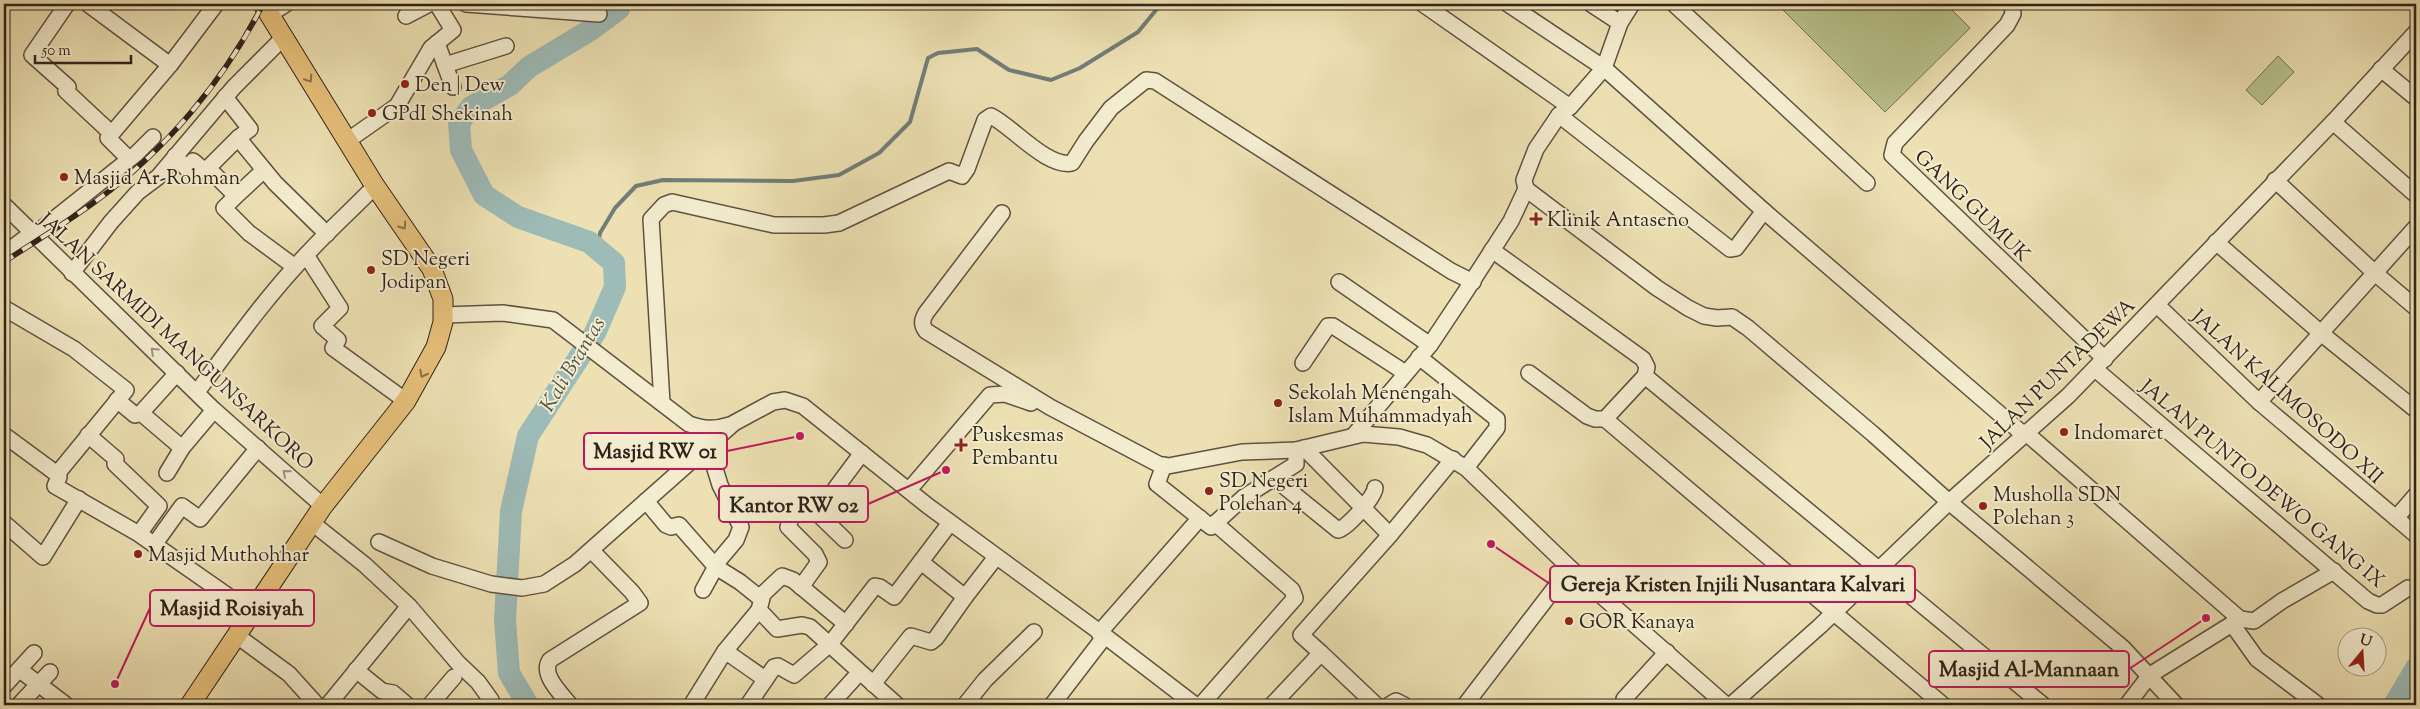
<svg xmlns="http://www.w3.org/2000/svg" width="2420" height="709" viewBox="0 0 2420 709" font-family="'Sorts Mill Goudy',serif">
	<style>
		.garden { fill: #b8c38c; stroke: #747354 }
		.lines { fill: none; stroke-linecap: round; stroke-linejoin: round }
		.stream { stroke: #717e79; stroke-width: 4 }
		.river { stroke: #9dbbb7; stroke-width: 22 }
		.minor-casing { stroke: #5f5241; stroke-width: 18 }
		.major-casing { stroke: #30231b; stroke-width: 21 }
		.minor { stroke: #f3ecce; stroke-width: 15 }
		.major { stroke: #e6c07a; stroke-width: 19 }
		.rail-casing { stroke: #30231b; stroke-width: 5.5 }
		.rail { stroke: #f3ecce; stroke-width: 4; stroke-dasharray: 11; stroke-linecap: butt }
		.oneway { stroke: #8b724a }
		.oneway2 { stroke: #9b927d }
		.poi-dot { fill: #8f2418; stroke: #f3ecce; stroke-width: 2 }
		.labels { text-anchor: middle; stroke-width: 4; stroke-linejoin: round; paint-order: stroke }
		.poi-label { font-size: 20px; fill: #30231b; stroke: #f3ecce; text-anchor: start }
		.street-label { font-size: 20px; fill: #30231b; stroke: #f3ecce }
		.water-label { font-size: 21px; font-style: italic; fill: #51514a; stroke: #f3ecce }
		.leader { fill: none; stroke: #c2185b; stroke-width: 2 }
		.callout-dot { fill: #c2185b; stroke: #f3ecce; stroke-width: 2 }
		.callout { fill: #f3ecce; stroke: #c2185b; stroke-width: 2 }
		.callout-label { font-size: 21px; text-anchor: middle; font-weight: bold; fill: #30231b }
	</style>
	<rect width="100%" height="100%" fill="#ede1b3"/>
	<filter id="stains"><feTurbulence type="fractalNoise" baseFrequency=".004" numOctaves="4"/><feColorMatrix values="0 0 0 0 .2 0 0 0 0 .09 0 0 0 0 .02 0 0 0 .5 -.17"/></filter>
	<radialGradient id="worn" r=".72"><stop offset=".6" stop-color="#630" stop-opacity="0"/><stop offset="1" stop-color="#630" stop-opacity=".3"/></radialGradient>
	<g class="garden">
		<polygon points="1777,4 1946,4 1970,28 1885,112"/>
		<polygon points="2278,56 2294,72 2262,105 2246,90"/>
	</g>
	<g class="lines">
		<polyline class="stream" points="597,249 600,233 615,208 636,186 663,180 793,181 839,175 879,153 910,122 928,58 938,53 977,49 1009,70 1051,80 1080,68 1138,32 1161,4"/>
		<g class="river">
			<polyline points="528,705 509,673 505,620 511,511 528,436 595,333 615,287 614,263 589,242 518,217 484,195 461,150 459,123 471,107 510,85 529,67 592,29 619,9 620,4"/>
			<polyline points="2394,705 2416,668"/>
		</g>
		<defs>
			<g id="minor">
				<polyline points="67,4 32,55 68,87 66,91 111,133"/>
				<polyline points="88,4 170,65"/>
				<polyline points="466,4 599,14"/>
				<polyline points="1423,4 1570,107"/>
				<polyline points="1508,4 1604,68 1764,211 2023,434"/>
				<polyline points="1591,4 1620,23"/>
				<polyline points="1674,4 1867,183"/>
				<polyline points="2012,4 2013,14 2007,25 1895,143 1892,155 2105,359"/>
				<polyline points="269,15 286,4"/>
				<polyline points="406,16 429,4"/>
				<polyline points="437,43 453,87"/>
				<polyline points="445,65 506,46"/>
				<polyline points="2381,69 2416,98"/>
				<polyline points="225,97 250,129 238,138 275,183 327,234"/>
				<polyline points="1559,115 1730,249 1736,248 1764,211"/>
				<polyline points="2333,122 2416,195"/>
				<polyline points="347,141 397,106 431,48 453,30 437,4"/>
				<polyline points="175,156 187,169 193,161 205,171 238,138"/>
				<polyline points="129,159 108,138 170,65 216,4"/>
				<polyline points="208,168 236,196 264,170"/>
				<polyline points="2275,180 2376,274 2416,308"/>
				<polyline points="1526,189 1657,288 1688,308 1704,316 1717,318 1732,317 1748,328 1873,434 1949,502 2123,648 2176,705"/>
				<polyline points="236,196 224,208 249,233 295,267"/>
				<polyline points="4,205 214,410 323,506"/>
				<path d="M1002 213 926 313C922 320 921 324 926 331L1050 407 1160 465 1168 466 1242 452 1296 450 1363 434 1399 437 1427 445 1466 468 1570 568 1726 705"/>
				<polyline points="34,235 136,154 153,137"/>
				<polyline points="2216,242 2322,334 2416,410"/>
				<polyline points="1492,250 1643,359 1647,367 1645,376 1605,419 1595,419 1587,416 1529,373"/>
				<polyline points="4,254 32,233"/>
				<polyline points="306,255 340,308 322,326 338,340 333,348 406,401"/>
				<polyline points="72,273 111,222 138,192 158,177 234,87 283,38"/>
				<polyline points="1339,282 1430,345"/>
				<polyline points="2157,305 2259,402 2416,535"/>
				<polyline points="4,308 74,349 126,390 57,474"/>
				<path d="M443 315 503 313 553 320 689 424C704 429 714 430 729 425"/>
				<polyline points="1419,357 1497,419 1497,428 1466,468"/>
				<polyline points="1303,363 1328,326 1333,326 1404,372"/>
				<polyline points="2095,369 2368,601 2377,605 2382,605 2408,588"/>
				<polyline points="1645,376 2043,705"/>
				<path d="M197 392C232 345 266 297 307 254 329 230 353 209 375 186"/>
				<polyline points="117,400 135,415 141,413 182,448 214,410"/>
				<polyline points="2259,402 2416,227"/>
				<path d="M662 403 651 219 664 205 672 202 774 225H824L839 223 949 171 962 176 967 169 985 120 991 116C1013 127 1047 168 1072 163L1086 141 1111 108 1146 80 1155 81 1451 271 1473 282"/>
				<polyline points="141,413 177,373"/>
				<polyline points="1605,419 1943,705"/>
				<polyline points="2025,432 2240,619"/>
				<polyline points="4,435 57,474 59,477 55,486 139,534 251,612"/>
				<polyline points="88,435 116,459 115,464 159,506 139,534"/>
				<polyline points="1354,435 1430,345 1464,294 1511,221 1526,189 1524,180 1536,149 1559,115 1570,107 1604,68 1620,23 1632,4"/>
				<polyline points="1304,448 1390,535"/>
				<polyline points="1164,465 1157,484 1211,527 1244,497 1296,464 1296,450"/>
				<polyline points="167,473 182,448"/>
				<path d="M1274 478 1338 530C1346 529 1375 497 1375 488"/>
				<polyline points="909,490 990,395 1005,394 1031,403"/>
				<polyline points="646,501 666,525 671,527 679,525 716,567 740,582 760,598"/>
				<polyline points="818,512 862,453"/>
				<polyline points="2396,518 2416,495"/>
				<polyline points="311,522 365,565 409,606 328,705"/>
				<polyline points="4,523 43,557 79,499"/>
				<polyline points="379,542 432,566 491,584 522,588 544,584 575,564 734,423 773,402 785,400 803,406 928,506 1105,636 1195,705"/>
				<polyline points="154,545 182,506 200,519 258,448"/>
				<polyline points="921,562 965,597 996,557"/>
				<polyline points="801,587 819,562 815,554 788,527 791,518 806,505 809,505 845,540"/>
				<polyline points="703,590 720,559 736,540 741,527 720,485 708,446"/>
				<polyline points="409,606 458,663 478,682 491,700"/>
				<polyline points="846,624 793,580 782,576 763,594 759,610 777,629 802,625 810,627 897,705"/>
				<polyline points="2232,624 2257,659 2318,705"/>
				<polyline points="1099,633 1200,518"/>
				<polyline points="236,635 289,674 317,705"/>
				<polyline points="725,651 765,679"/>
				<polyline points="1321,653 1376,705"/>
				<polyline points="20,670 66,705"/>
				<polyline points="356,670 382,691 393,693 407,705"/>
				<polyline points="873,684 911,636 931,642 936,638 965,597"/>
				<polyline points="4,686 34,653"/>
				<polyline points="1624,699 1667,652"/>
				<polyline points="692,704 725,651 759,610"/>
				<polyline points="19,705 50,672"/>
				<polyline points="430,705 454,677"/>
				<path d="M570 705C562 694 540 675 550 660L640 603 632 592 591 550"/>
				<polyline points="748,705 774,667 778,666 794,675 830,644 875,586 880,587 894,597 950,523"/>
				<polyline points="830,705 859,673"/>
				<polyline points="965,705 985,680 1034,632"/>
				<polyline points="1052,705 1105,636"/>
				<polyline points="1201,705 1295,598 1292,590 1215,523"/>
				<polyline points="1272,705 1321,653 1301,635 1390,535 1453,459"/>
				<polyline points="1389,705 1396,701 1404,705"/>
				<polyline points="1465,705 1570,568"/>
				<polyline points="1731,705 1820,626 1949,502 2068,396 2333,122 2416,32"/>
				<polyline points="2127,705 2150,675 2240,619 2254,621 2282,601 2334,571"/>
			</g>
			<polyline id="major" points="190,705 323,506 406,401 436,347 443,322 443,299 432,269 375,186 263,4"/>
		</defs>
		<use href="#minor" class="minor-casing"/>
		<use href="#major" class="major-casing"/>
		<use href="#minor" class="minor"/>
		<use href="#major" class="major"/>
		<defs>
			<path id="rail" d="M4 262C34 242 66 223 96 201 166 150 224 81 263 4"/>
		</defs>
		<use href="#rail" class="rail-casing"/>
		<use href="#rail" class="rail"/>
	</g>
	<defs><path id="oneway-chevron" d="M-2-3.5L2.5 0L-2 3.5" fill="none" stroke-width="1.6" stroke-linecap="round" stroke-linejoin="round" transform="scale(1.25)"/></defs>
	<g class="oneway">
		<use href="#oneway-chevron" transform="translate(309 79) rotate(58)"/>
		<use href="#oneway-chevron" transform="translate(403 226) rotate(55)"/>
		<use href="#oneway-chevron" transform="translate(423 374) rotate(117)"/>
	</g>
	<g class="oneway2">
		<use href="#oneway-chevron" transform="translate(154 351) rotate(-136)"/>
		<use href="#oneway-chevron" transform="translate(286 473) rotate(-139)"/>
	</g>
	<g class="poi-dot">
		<circle cx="405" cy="84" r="5"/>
		<circle cx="372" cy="113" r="5"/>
		<circle cx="64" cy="177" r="5"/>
		<path d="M1533.5 211.5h5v5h5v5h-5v5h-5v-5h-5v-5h5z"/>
		<circle cx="371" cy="270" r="5"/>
		<circle cx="1278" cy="403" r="5"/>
		<circle cx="2064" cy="432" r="5"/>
		<path d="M958.5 437.5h5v5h5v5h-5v5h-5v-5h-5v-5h5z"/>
		<circle cx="1209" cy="491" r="5"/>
		<circle cx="1983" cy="506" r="5"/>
		<circle cx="138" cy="554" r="5"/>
		<circle cx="1569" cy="621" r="5"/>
	</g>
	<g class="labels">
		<g class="poi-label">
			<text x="415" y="91">Den | Dew</text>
			<text x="382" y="120">GPdI Shekinah</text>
			<text x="74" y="184">Masjid Ar-Rohman</text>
			<text x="1547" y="226">Klinik Antaseno</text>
			<text x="381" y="265">SD Negeri<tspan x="381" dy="23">Jodipan</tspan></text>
			<text x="1288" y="399">Sekolah Menengah<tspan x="1288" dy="23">Islam Muhammadyah</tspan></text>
			<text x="2074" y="439">Indomaret</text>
			<text x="972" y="441">Puskesmas<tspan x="972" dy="23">Pembantu</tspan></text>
			<text x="1219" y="487">SD Negeri<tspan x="1219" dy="23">Polehan 4</tspan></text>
			<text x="1993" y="501">Musholla SDN<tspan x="1993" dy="23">Polehan 3</tspan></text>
			<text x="148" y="561">Masjid Muthohhar</text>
			<text x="1579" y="628">GOR Kanaya</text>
		</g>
		<g class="street-label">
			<text transform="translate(1973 205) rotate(44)" y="7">GANG GUMUK</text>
			<text transform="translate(177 341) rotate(43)" y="7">JALAN SARMIDI MANGUNSARKORO</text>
			<text transform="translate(2057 373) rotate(-44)" y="7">JALAN PUNTADEWA</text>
			<text transform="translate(2288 396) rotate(42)" y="7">JALAN KALIMOSODO XII</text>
			<text transform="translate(2263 483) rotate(40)" y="7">JALAN PUNTO DEWO GANG IX</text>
		</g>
		<g class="water-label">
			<text transform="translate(572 364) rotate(-59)" y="7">Kali Brantas</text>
		</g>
	</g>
	<path class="leader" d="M800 436L727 451M946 470L868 504M1491 544L1550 584M115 684L150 608M2206 618L2129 669"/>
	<g class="callout-dot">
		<circle cx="800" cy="436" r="5"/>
		<circle cx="946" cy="470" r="5"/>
		<circle cx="1491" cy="544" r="5"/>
		<circle cx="115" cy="684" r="5"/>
		<circle cx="2206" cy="618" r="5"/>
	</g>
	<g class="callout">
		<rect x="584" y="433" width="143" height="36" rx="5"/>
		<rect x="719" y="486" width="149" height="36" rx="5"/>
		<rect x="1550" y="566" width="365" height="36" rx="5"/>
		<rect x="150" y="590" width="164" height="36" rx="5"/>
		<rect x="1929" y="651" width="200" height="36" rx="5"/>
	</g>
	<g class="callout-label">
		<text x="655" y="458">Masjid RW 01</text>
		<text x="794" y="512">Kantor RW 02</text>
		<text x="1733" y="591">Gereja Kristen Injili Nusantara Kalvari</text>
		<text x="232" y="615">Masjid Roisiyah</text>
		<text x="2029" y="676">Masjid Al-Mannaan</text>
	</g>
	<rect width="2420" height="709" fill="none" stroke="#ede1b3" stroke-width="20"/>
	<rect x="5" y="5" width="2410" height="699" fill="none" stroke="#30231b" stroke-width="2.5"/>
	<rect x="10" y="10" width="2400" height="689" fill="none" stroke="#30231b"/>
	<g transform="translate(2362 652) rotate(18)"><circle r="24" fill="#f3ecce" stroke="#a59c86"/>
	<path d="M0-4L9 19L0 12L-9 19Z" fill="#8f2418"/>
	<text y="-8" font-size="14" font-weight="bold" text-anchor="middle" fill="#30231b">U</text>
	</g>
	<path d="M35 55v8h96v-8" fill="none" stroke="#30231b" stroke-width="2.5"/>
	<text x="42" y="55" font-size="15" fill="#30231b" stroke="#f3ecce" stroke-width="4" paint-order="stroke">50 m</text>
	<rect width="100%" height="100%" filter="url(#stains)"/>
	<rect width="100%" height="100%" fill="url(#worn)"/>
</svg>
